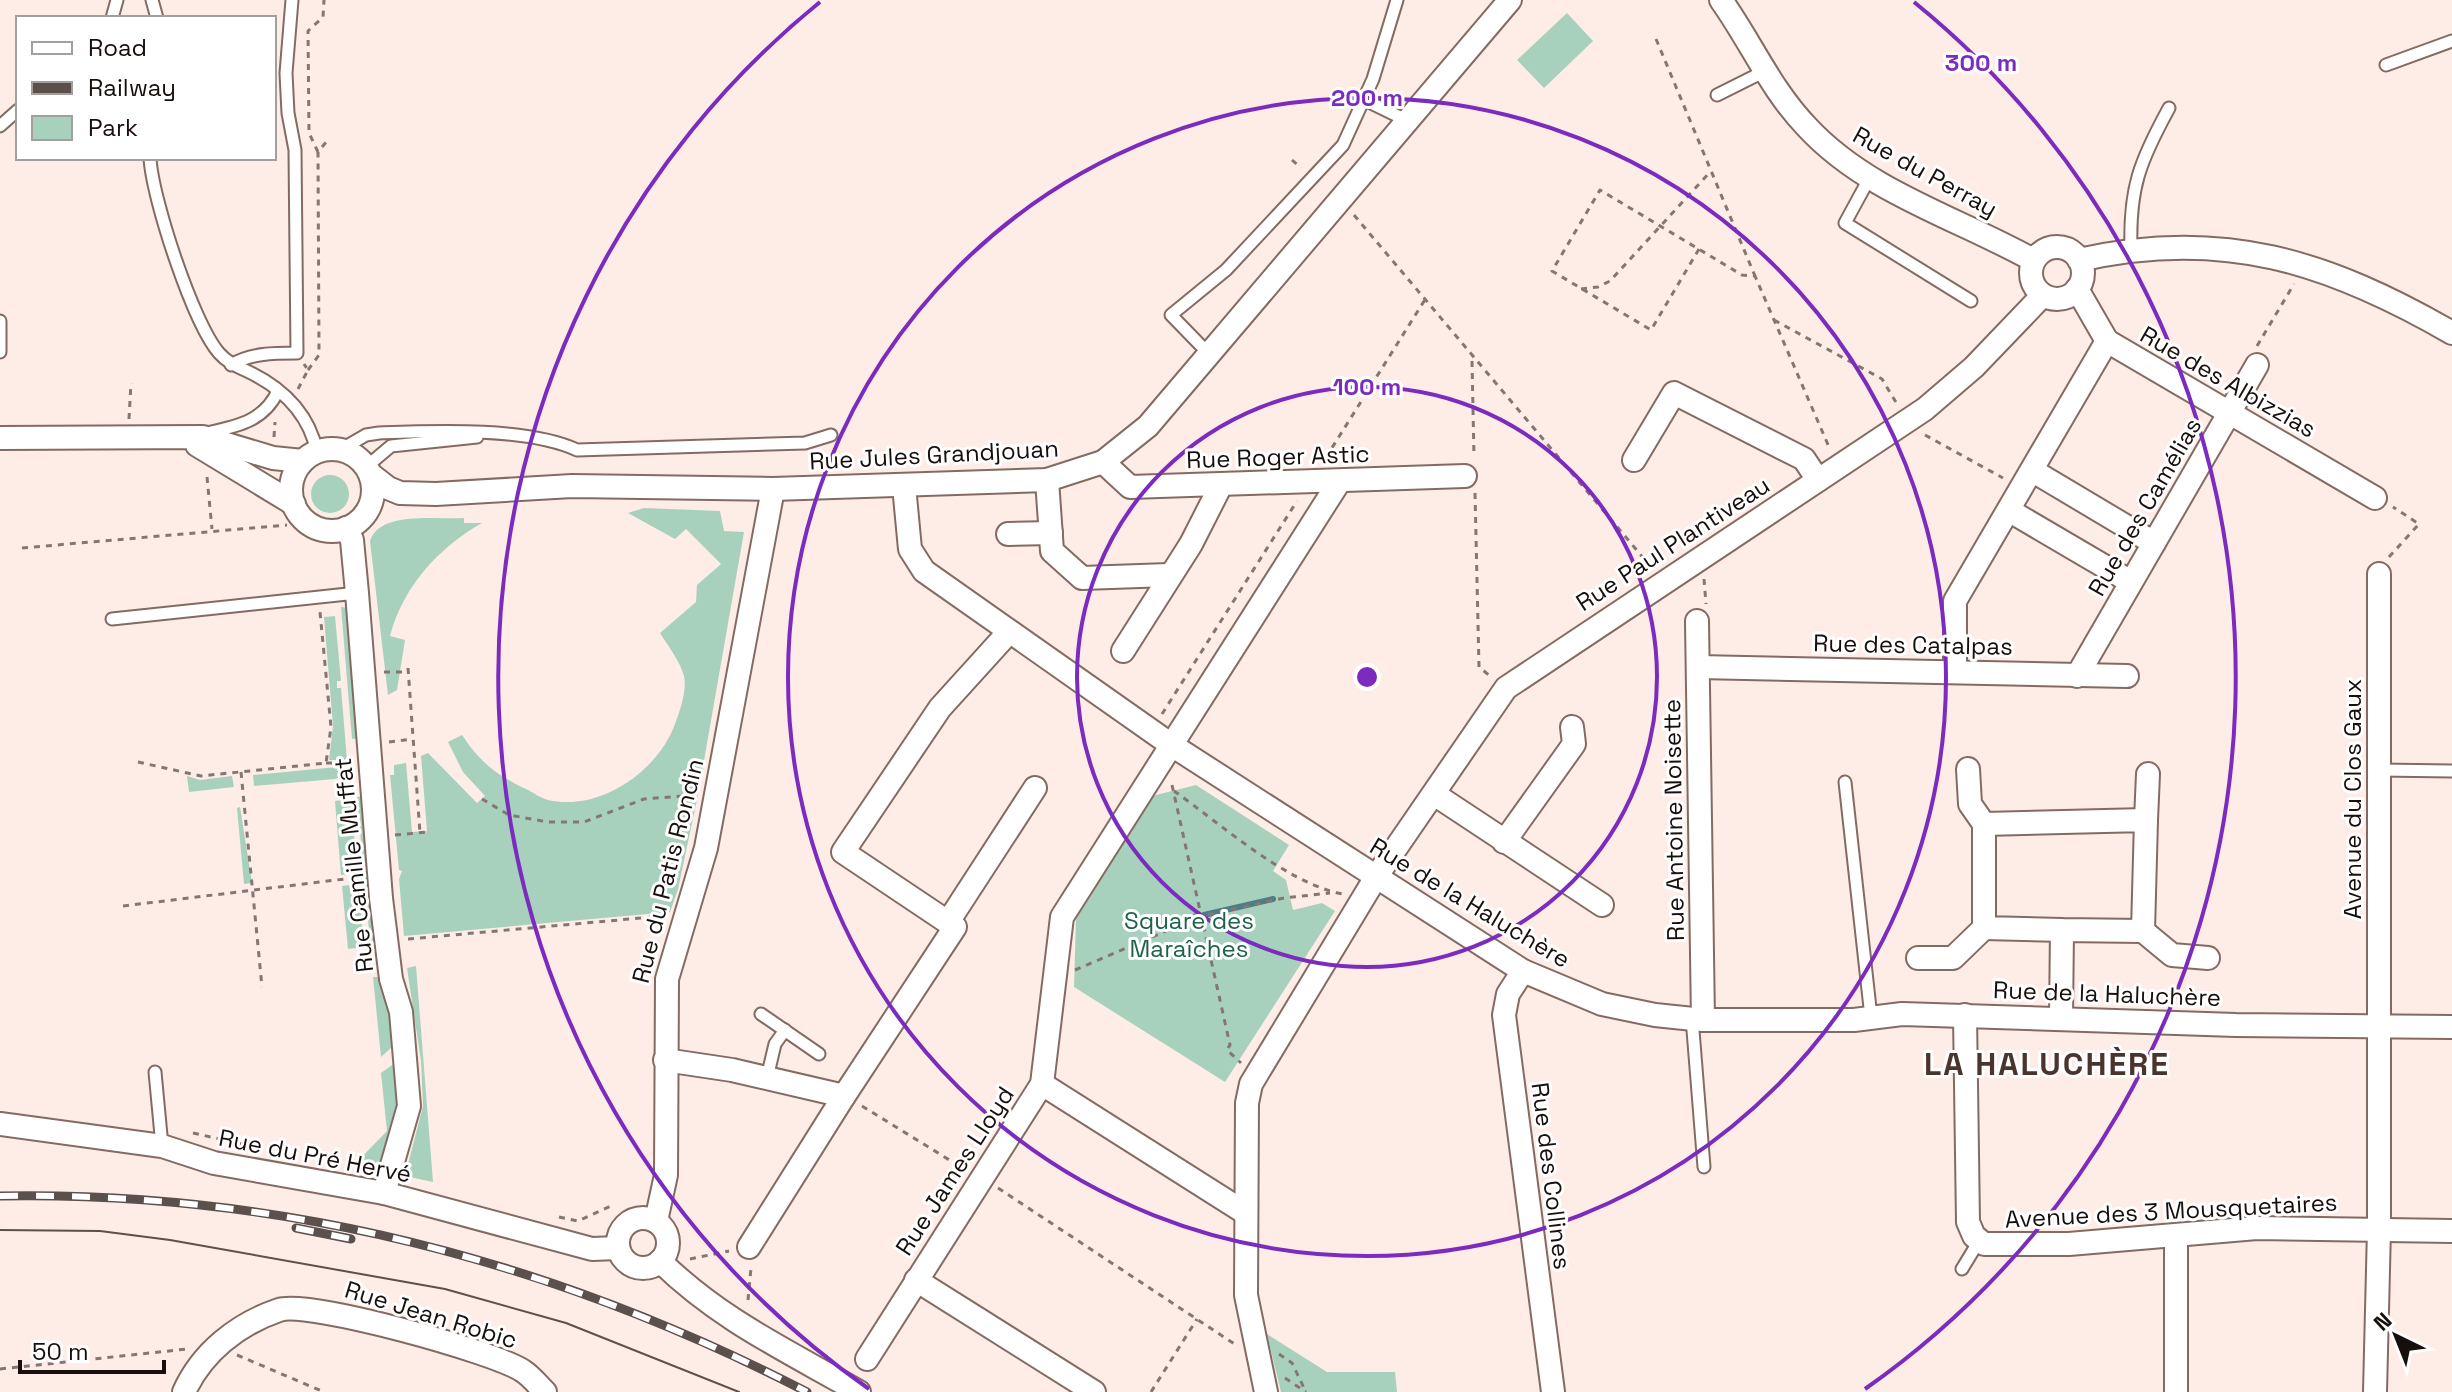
<svg xmlns="http://www.w3.org/2000/svg" width="2452" height="1392" viewBox="0 0 2452 1392" font-family="'Space Grotesk',sans-serif">
	<style>
		.green { fill: #a8d1bd }
		.lines { fill: none; stroke-linecap: round; stroke-linejoin: round }
		.stream { stroke: #4f7c86; stroke-width: 6 }
		.lane-casing { stroke: #846b62; stroke-width: 15 }
		.street-casing { stroke: #846b62; stroke-width: 26 }
		.path { stroke: #847772; stroke-width: 3; stroke-dasharray: 6 6; stroke-linecap: butt }
		.lane { stroke: #fff; stroke-width: 11 }
		.street { stroke: #fff; stroke-width: 22 }
		.tram { stroke: #5c504c; stroke-width: 2 }
		.rail-casing { stroke: #5c504c; stroke-width: 9 }
		.rail { stroke: #fff; stroke-width: 6; stroke-dasharray: 18; stroke-linecap: butt }
		.ring { fill: none; stroke: #7b2cbf; stroke-width: 4 }
		.labels { text-anchor: middle; stroke-width: 6; stroke-linejoin: round; paint-order: stroke }
		.street-label { font-size: 24px; fill: #180f0c; stroke: #fff }
		.park-label { font-size: 24px; fill: #1e6348; stroke: #fff }
		.district-label { font-size: 32px; font-weight: bold; letter-spacing: 2px; fill: #4a342c; stroke: #fff }
		.centre { fill: #7b2cbf; stroke: #fff; stroke-width: 4 }
		.ring-label { font-size: 24px; text-anchor: middle; font-weight: bold; fill: #7b2cbf; stroke: #fff; stroke-width: 6; stroke-linejoin: round; paint-order: stroke }
	</style>
	<rect width="100%" height="100%" fill="#feece6"/>
	<g class="green">
		<polygon points="1567,13 1593,41 1544,88 1517,60"/>
		<circle cx="330" cy="494" r="19"/>
		<path d="M644 508 720 511 724 531 744 532 698 795 678 889 670 912 404 936 399 879 402 871 399 870 390 775H394V765L406 763 412 832 427 831 421 756 428 753 477 803 485 796 463 772 448 742 462 735C480 762 496 775 526 789 533 792 540 798 548 800 600 812 658 771 675 724 680 711 687 691 684 676 680 661 668 646 660 633L696 602 697 585 721 564 686 529 675 539 628 513Z"/>
		<path d="M464 518V523H482C438 548 403 587 390 636L405 640 397 690 388 695 370 541C380 510 437 520 464 518Z"/>
		<polygon points="341,607 349,608 363,738 352,739"/>
		<polygon points="335,616 341,681 337,681 337,688 341,688 347,760 329,760 333,726 324,617"/>
		<polygon points="347,766 347,773 335,779 254,786 253,775"/>
		<polygon points="187,776 200,780 232,776 234,787 189,792"/>
		<polygon points="1196,785 1289,845 1273,871 1286,880 1293,910 1322,903 1335,911 1225,1082 1074,987 1076,919 1152,796"/>
		<polygon points="368,796 381,940 370,941 357,797"/>
		<polygon points="350,799 358,873 341,875 335,801"/>
		<polygon points="240,807 252,883 244,884 237,808"/>
		<polygon points="358,884 364,947 348,949 342,886"/>
		<polygon points="416,966 433,1182 405,1176 423,1106 421,1061 407,968"/>
		<polygon points="373,977 384,977 396,1021 393,1046 381,1057"/>
		<polygon points="399,1060 404,1105 384,1172 353,1166 387,1131 381,1073"/>
		<polygon points="1267,1334 1327,1372 1395,1372 1397,1392 1281,1392"/>
	</g>
	<g class="lines">
		<g class="stream">
			<polyline points="1204,915 1273,899"/>
			<polyline points="1193,917 1198,916"/>
		</g>
		<defs>
			<g id="lane">
				<polyline points="152,0 157,18"/>
				<polyline points="112,18 117,0"/>
				<polyline points="2386,65 2452,41"/>
				<polyline points="1717,95 1765,71"/>
				<polyline points="1365,100 1408,121"/>
				<polyline points="0,126 18,110"/>
				<path d="M150 158C152 198 193 323 219 353 228 363 236 366 249 372 284 389 309 414 317 452"/>
				<polyline points="1870,177 1845,223 1971,301"/>
				<path d="M2131 249C2129 188 2140 161 2169 108"/>
				<polyline points="0,321 0,352"/>
				<polyline points="1210,355 1171,315 1226,270 1343,145 1373,79 1397,0"/>
				<path d="M231 365C251 353 274 353 297 353L295 150 288 113 286 73 292 0"/>
				<path d="M207 433C238 426 264 421 278 391"/>
				<path d="M340 450 366 435 379 433C435 431 527 427 577 450L805 443 831 435"/>
				<polyline points="366,467 391,446 477,437"/>
				<polyline points="112,619 357,593"/>
				<polyline points="2379,770 2452,771"/>
				<polyline points="1845,782 1871,1017"/>
				<polyline points="761,1014 819,1054"/>
				<polyline points="1692,1018 1704,1167"/>
				<polyline points="155,1072 162,1146"/>
				<polyline points="767,1078 775,1044 785,1030"/>
				<polyline points="1962,1269 1979,1241"/>
			</g>
			<g id="street">
				<path d="M1721 0C1751 42 1771 90 1807 127 1867 192 1958 218 2033 260"/>
				<circle cx="2057" cy="273" r="26"/>
				<path d="M2079 260C2222 227 2329 262 2452 333"/>
				<polyline points="2077,289 2107,341 2375,498"/>
				<polyline points="0,438 203,437 273,458 303,461"/>
				<polyline points="197,445 294,504"/>
				<circle cx="332" cy="490" r="41"/>
				<polyline points="1634,460 1674,393 1804,459 1818,480"/>
				<polyline points="1103,462 1130,487 1465,476"/>
				<polyline points="2033,471 2154,543"/>
				<polyline points="370,474 388,488 400,493 436,494 572,486 773,489 1047,480 1103,462 1148,426 1510,0"/>
				<polyline points="1047,480 1052,551 1082,578 1169,575"/>
				<polyline points="904,486 910,549 924,571 1170,744 1523,971 1602,1004 1655,1015 1703,1020 1854,1020 1902,1014 2236,1025 2452,1027"/>
				<polyline points="2010,511 2131,582"/>
				<polyline points="346,528 352,540 357,593 381,898 391,979 401,1012 409,1106 384,1193"/>
				<polyline points="1008,534 1051,533"/>
				<polyline points="1697,621 1703,1020"/>
				<polyline points="1123,651 1191,544 1220,487"/>
				<polyline points="1698,667 2127,676"/>
				<polyline points="1955,672 1955,601 2107,341"/>
				<polyline points="2077,676 2257,365"/>
				<polyline points="1968,769 1970,804 1984,824"/>
				<polyline points="1434,794 1602,905"/>
				<polyline points="2146,820 2148,774"/>
				<polyline points="1504,842 1574,744 1572,727"/>
				<polyline points="948,922 1035,788"/>
				<polyline points="2143,931 2172,955 2208,958"/>
				<polyline points="1918,958 1953,958 1984,928"/>
				<polyline points="1523,971 1508,994 1504,1015 1553,1392"/>
				<polyline points="1965,1015 1968,1222 1974,1236 1984,1244 2069,1244 2257,1228 2452,1231"/>
				<polyline points="2061,1019 2062,930 1984,928 1984,824 2146,820 2143,931 2062,930"/>
				<polyline points="665,1060 732,1070 844,1096 955,927 843,852 940,708 1008,633"/>
				<polyline points="1042,1084 1244,1212"/>
				<polyline points="0,1124 162,1146 214,1163 384,1193 592,1249 618,1248"/>
				<circle cx="643" cy="1243" r="25"/>
				<polyline points="656,1221 666,1175 667,979 706,848 773,489"/>
				<polyline points="2176,1236 2176,1392"/>
				<polyline points="749,1247 844,1096"/>
				<path d="M660 1261C720 1320 788 1351 859 1392"/>
				<polyline points="916,1280 1094,1392"/>
				<polyline points="867,1359 1042,1084 1062,917 1339,482"/>
				<path d="M184 1392C202 1352 238 1324 279 1310 308 1300 495 1352 523 1371 531 1376 538 1385 545 1392"/>
				<polyline points="1266,1392 1246,1295 1247,1103 1251,1084 1376,877 1506,688 1925,409 1974,367 2043,295"/>
				<polyline points="2375,1392 2379,1229 2379,574"/>
			</g>
		</defs>
		<use href="#lane" class="lane-casing"/>
		<use href="#street" class="street-casing"/>
		<g class="path">
			<polyline points="1656,39 1755,276"/>
			<polyline points="318,152 309,133 308,31 323,17 324,0"/>
			<polyline points="1292,160 1301,168"/>
			<polyline points="1354,215 1651,567"/>
			<polyline points="1699,249 1651,330 1552,271 1600,190 1742,275 1755,276 1829,447"/>
			<polyline points="1581,289 1598,287 1610,281 1711,171"/>
			<polyline points="1774,320 1882,379 1897,404"/>
			<polyline points="2257,346 2294,284"/>
			<polyline points="1472,361 1474,457"/>
			<polyline points="308,370 319,355 318,152 327,141"/>
			<polyline points="298,389 308,370 304,364"/>
			<polyline points="129,419 131,383"/>
			<polyline points="1925,435 2003,478"/>
			<polyline points="274,437 275,422"/>
			<polyline points="1331,459 1330,451 1426,298"/>
			<polyline points="207,477 212,529"/>
			<polyline points="1475,493 1479,667 1490,676"/>
			<polyline points="22,548 287,525"/>
			<polyline points="2389,557 2419,524 2393,507"/>
			<polyline points="1704,579 1706,604"/>
			<polyline points="408,668 420,833"/>
			<polyline points="384,672 405,672"/>
			<polyline points="1162,714 1297,501"/>
			<polyline points="389,742 412,739"/>
			<polyline points="138,762 201,776 326,763 331,727 320,612"/>
			<polyline points="326,763 350,763"/>
			<polyline points="241,772 262,987"/>
			<polyline points="1172,785 1230,1045 1227,1050 1241,1063"/>
			<path d="M1174 791C1221 824 1287 884 1343 894"/>
			<polyline points="482,799 509,815 548,822 584,822 644,799 696,795"/>
			<polyline points="395,835 428,832"/>
			<polyline points="123,906 361,877"/>
			<polyline points="408,939 663,916"/>
			<polyline points="1075,970 1201,916 1284,898 1330,893"/>
			<polyline points="862,1106 964,1169"/>
			<polyline points="193,1133 260,1148"/>
			<polyline points="998,1188 1236,1345"/>
			<polyline points="559,1217 578,1221 613,1205"/>
			<polyline points="690,1259 729,1251"/>
			<polyline points="748,1300 751,1268"/>
			<polyline points="1279,1354 1292,1363 1304,1388"/>
			<polyline points="237,1355 324,1392"/>
			<polyline points="0,1369 187,1349"/>
			<polyline points="1285,1378 1306,1392"/>
			<polyline points="1151,1392 1197,1319"/>
		</g>
		<use href="#lane" class="lane"/>
		<use href="#street" class="street"/>
		<polyline class="tram" points="0,1230 100,1231 170,1240 445,1289 566,1323 739,1392"/>
		<defs>
			<g id="rail">
				<path d="M0 1196C284 1191 555 1262 807 1392"/>
				<polyline points="296,1228 351,1239"/>
			</g>
		</defs>
		<use href="#rail" class="rail-casing"/>
		<use href="#rail" class="rail"/>
	</g>
	<g class="ring">
		<circle cx="1367" cy="677" r="290"/>
		<circle cx="1367" cy="677" r="579"/>
		<path d="M869 1389A869 869 0 0 1 820 2M1914 2A869 869 0 0 1 1865 1389"/>
	</g>
	<g class="labels">
		<g class="street-label">
			<text transform="translate(1925 172) rotate(29)" y="8">Rue du Perray</text>
			<text transform="translate(2228 382) rotate(30)" y="8">Rue des Albizzias</text>
			<text transform="translate(934 455) rotate(-3)" y="8">Rue Jules Grandjouan</text>
			<text transform="translate(1278 457) rotate(-2)" y="8">Rue Roger Astic</text>
			<text transform="translate(2145 507) rotate(-60)" y="8">Rue des Camélias</text>
			<text transform="translate(1673 544) rotate(-33)" y="8">Rue Paul Plantiveau</text>
			<text transform="translate(1913 645) rotate(1)" y="8">Rue des Catalpas</text>
			<text transform="translate(2353 799) rotate(-90)" y="8">Avenue du Clos Gaux</text>
			<text transform="translate(1674 820) rotate(-91)" y="8">Rue Antoine Noisette</text>
			<text transform="translate(354 865) rotate(-96)" y="8">Rue Camille Muffat</text>
			<text transform="translate(668 871) rotate(-76)" y="8">Rue du Patis Rondin</text>
			<text transform="translate(1470 903) rotate(31)" y="8">Rue de la Haluchère</text>
			<text transform="translate(2107 994) rotate(2)" y="8">Rue de la Haluchère</text>
			<text transform="translate(315 1156) rotate(11)" y="8">Rue du Pré Hervé</text>
			<text transform="translate(955 1171) rotate(-57)" y="8">Rue James Lloyd</text>
			<text transform="translate(1551 1176) rotate(83)" y="8">Rue des Collines</text>
			<text transform="translate(2171 1211) rotate(-3)" y="8">Avenue des 3 Mousquetaires</text>
			<text transform="translate(431 1315) rotate(17)" y="8">Rue Jean Robic</text>
		</g>
		<g class="park-label">
			<text x="1189" y="929">Square des<tspan x="1189" dy="28">Maraîches</tspan></text>
		</g>
		<g class="district-label">
			<text x="2047" y="1075">LA HALUCHÈRE</text>
		</g>
	</g>
	<circle cx="1367" cy="677" r="12" class="centre"/>
	<g class="ring-label">
		<text x="1981" y="71">300 m</text>
		<text x="1367" y="106">200 m</text>
		<text x="1367" y="395">100 m</text>
	</g>
	<rect x="16" y="16" width="260" height="144" fill="#ffffff" stroke="#a39f9e" stroke-width="2"/>
	<rect x="32" y="42" width="40" height="12" fill="#ffffff" stroke="#a39f9e" stroke-width="2"/>
	<text x="88" y="56" font-size="24" fill="#180f0c">Road</text>
	<rect x="32" y="82" width="40" height="12" fill="#5c504c" stroke="#a39f9e" stroke-width="2"/>
	<text x="88" y="96" font-size="24" fill="#180f0c">Railway</text>
	<rect x="32" y="116" width="40" height="24" fill="#a8d1bd" stroke="#a39f9e" stroke-width="2"/>
	<text x="88" y="136" font-size="24" fill="#180f0c">Park</text>
	<g transform="translate(2396 1336) rotate(317)" stroke="#ffffff" stroke-width="6" paint-order="stroke">
	<path d="M0-6L14 30L0 20L-14 30Z" fill="#180f0c"/>
	<text y="-12" font-size="22" font-weight="bold" text-anchor="middle" fill="#180f0c">N</text>
	</g>
	<path d="M20 1360v12h144v-12" fill="none" stroke="#180f0c" stroke-width="4"/>
	<text x="32" y="1360" font-size="24" fill="#180f0c" stroke="#ffffff" stroke-width="6" paint-order="stroke">50 m</text>
</svg>
